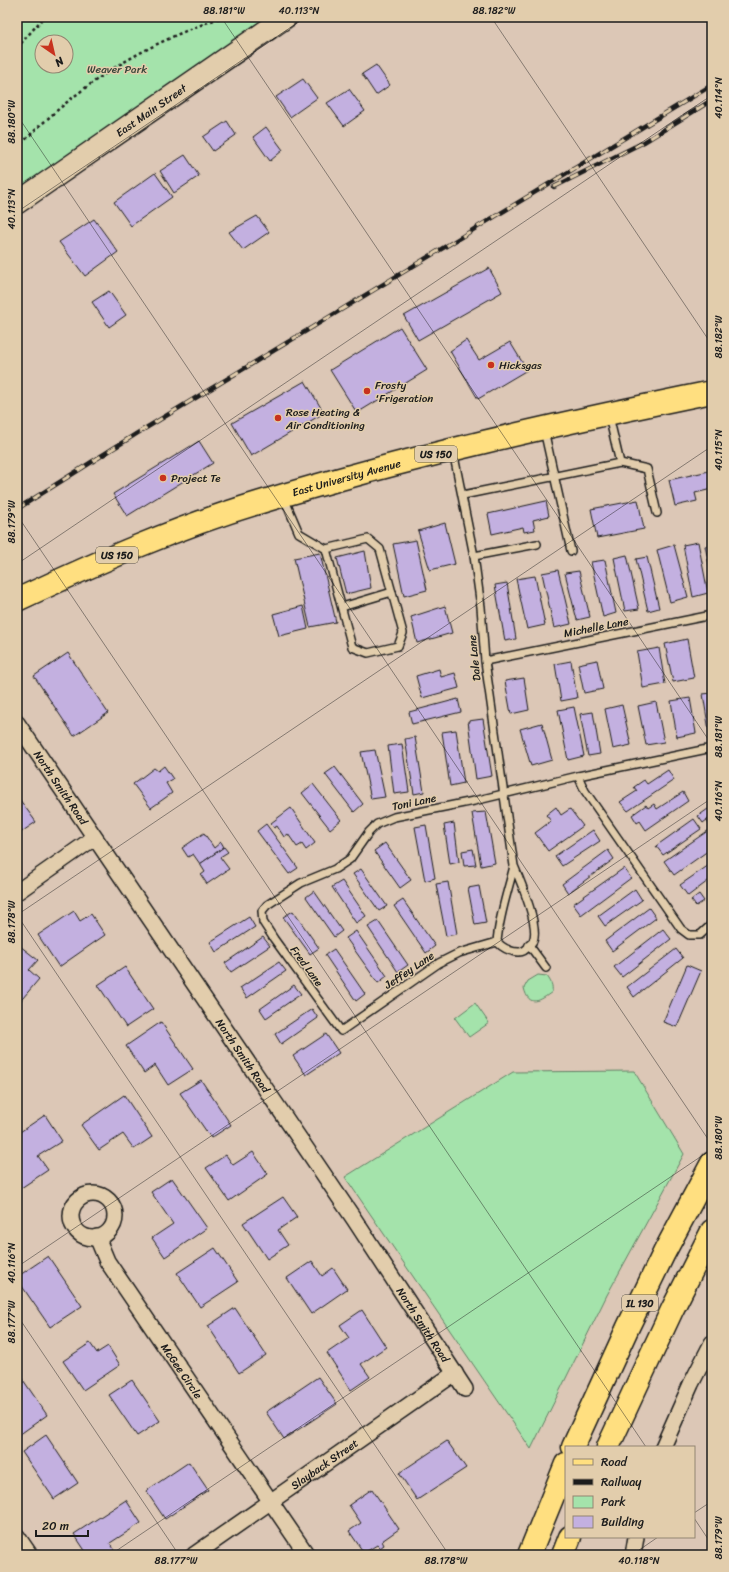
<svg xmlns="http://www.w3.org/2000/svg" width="729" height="1572" viewBox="0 0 729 1572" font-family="Sriracha,sans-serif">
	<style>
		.green { fill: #a4e3ab; stroke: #608064; fill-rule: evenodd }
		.building { fill: #c3b0e0; stroke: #1c1c1c }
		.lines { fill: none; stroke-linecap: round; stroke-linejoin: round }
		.lane-casing { stroke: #1c1c1c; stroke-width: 10 }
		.street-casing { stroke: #1c1c1c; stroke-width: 18 }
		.secondary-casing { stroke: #1c1c1c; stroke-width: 24 }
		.primary-casing { stroke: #1c1c1c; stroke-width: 25 }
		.path { stroke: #1c1c1c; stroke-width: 2.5; stroke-dasharray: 3 3; stroke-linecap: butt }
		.lane { stroke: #e2cdac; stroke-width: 7 }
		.street { stroke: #e2cdac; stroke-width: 15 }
		.secondary { stroke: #e2cdac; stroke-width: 21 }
		.primary { stroke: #ffdf80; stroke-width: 22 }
		.rail-casing { stroke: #1c1c1c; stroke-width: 4.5 }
		.rail { stroke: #e2cdac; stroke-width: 3; stroke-dasharray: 9; stroke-linecap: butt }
		.ticks { fill: none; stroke: #1c1c1c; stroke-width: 1; stroke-opacity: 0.45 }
		.poi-dot { fill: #c8321e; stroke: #e2cdac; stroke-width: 1.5 }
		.labels { text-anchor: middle; stroke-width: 3; stroke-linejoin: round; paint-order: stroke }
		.shield { fill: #e2cdac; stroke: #575147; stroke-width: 1 }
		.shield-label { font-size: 10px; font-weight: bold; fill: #1c1c1c }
		.park-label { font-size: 11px; fill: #374439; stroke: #e2cdac }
		.street-label { font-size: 11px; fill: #1c1c1c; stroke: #e2cdac }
		.poi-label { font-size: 11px; fill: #1c1c1c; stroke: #e2cdac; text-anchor: start }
		.neatline { fill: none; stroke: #1c1c1c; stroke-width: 1.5 }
		.ticks-label { font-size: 10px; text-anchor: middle; fill: #1c1c1c }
	</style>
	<rect width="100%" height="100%" fill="#dcc7b6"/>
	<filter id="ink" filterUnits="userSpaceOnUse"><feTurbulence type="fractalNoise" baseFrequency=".025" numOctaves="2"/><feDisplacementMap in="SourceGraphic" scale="8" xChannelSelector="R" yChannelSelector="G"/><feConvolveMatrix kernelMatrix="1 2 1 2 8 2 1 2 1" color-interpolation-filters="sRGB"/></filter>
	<g filter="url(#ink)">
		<g class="green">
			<path d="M17 17H283L17 198ZM42 42H66V66H42Z"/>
			<path d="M538 975 547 976C551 982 553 985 552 992 541 1000 529 1009 524 988L528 981Z"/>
			<polygon points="475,1003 489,1023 469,1037 455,1018"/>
			<polygon points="634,1071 684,1154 607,1295 531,1449 345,1177 513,1072"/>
		</g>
		<g class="building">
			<polygon points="376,65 390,85 376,95 362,74"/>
			<polygon points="303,79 317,98 290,117 276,97"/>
			<polygon points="349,89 365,111 344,126 327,103"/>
			<polygon points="227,121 236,135 213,151 203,137"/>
			<polygon points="266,127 283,150 270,161 253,137"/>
			<polygon points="185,155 199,176 174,193 160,171"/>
			<polygon points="155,173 172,197 131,226 114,202"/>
			<polygon points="257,216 269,232 243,250 229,232"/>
			<polygon points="94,219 118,252 85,276 59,242"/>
			<polygon points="489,268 502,292 418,340 404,316"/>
			<polygon points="109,291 126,315 109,327 92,302"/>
			<polygon points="400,327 427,370 357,413 330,370"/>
			<polygon points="466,340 479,360 510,342 527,370 478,399 450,351"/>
			<polygon points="305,381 324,413 251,456 232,423"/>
			<polygon points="199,441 213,463 127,516 113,494"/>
			<polygon points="709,471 712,489 695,493 697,501 675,506 669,480"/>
			<polygon points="638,500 644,529 597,538 591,509"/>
			<polygon points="546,501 549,516 533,520 535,530 524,532 523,527 492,534 488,514"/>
			<polygon points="445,523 455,564 430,570 418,531"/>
			<polygon points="416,540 427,590 404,596 393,544"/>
			<polygon points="698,542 708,593 693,597 683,545"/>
			<polygon points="674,545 688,597 670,602 657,550"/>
			<polygon points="712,545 712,579 705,546"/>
			<polygon points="365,551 371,588 346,594 337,558"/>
			<polygon points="320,553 336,622 310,627 294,558"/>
			<polygon points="627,555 639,609 625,611 614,558"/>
			<polygon points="647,557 659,608 648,611 636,559"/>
			<polygon points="605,560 616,613 603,617 591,562"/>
			<polygon points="558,570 571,624 554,628 542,573"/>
			<polygon points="579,571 590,617 577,620 565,573"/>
			<polygon points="535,576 545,625 527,629 516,579"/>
			<polygon points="507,583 516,639 505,641 495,585"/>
			<polygon points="303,606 308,629 279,636 273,614"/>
			<polygon points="445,606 452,633 417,643 411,617"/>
			<polygon points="687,639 694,678 673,682 665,644"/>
			<polygon points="659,648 665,684 643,688 637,652"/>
			<polygon points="68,653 108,713 74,736 34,676"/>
			<polygon points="597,660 603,689 584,693 578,664"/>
			<polygon points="571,661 577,698 561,701 555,664"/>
			<polygon points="439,669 441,677 455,673 459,688 422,698 416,676"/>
			<polygon points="524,678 529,710 511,714 505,681"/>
			<polygon points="712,693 712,730 709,731 703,694"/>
			<polygon points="690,698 696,733 677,737 671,701"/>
			<polygon points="458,699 461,712 412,724 409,712"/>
			<polygon points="656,702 664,742 646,745 638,706"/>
			<polygon points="622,705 631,745 613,749 605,709"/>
			<polygon points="574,707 584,756 568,760 558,710"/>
			<polygon points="593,712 600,754 588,756 580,714"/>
			<polygon points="483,719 492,776 476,779 468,721"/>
			<polygon points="542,723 552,760 531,766 520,729"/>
			<polygon points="456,730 464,783 450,786 442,732"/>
			<polygon points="415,737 424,792 414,794 405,739"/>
			<polygon points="402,744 409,792 394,794 388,746"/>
			<polygon points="375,750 385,797 371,799 361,752"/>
			<polygon points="164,766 173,779 166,783 172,793 151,808 133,784 154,768 158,771"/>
			<polygon points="335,767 363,804 354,812 325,774"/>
			<polygon points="668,770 674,780 628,811 620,802 637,791 634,787 644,780 647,784"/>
			<polygon points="313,784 341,820 330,829 302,793"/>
			<polygon points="683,792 688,801 646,830 640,821 637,823 632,815 646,805 648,808 654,804 657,809"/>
			<polygon points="17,796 36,822 17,835"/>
			<polygon points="556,807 561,815 570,809 583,826 548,851 535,833 551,821 546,815"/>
			<polygon points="291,808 315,843 306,850 302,844 297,847 288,834 284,837 277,826 274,828 271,823"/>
			<polygon points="708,809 712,816 703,823 698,816"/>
			<polygon points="486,812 495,863 481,866 472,813"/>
			<polygon points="712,818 712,827 711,828 707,821"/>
			<polygon points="694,819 701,829 663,855 656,846"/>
			<polygon points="454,823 459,862 450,864 444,825"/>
			<polygon points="266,824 298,868 289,874 257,831"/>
			<polygon points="426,825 435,878 425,881 415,827"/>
			<polygon points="712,828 712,848 674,875 664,861"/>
			<polygon points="593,830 600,841 562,866 555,856"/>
			<polygon points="204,833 214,848 221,842 224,847 200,864 193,854 188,857 182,848"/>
			<polygon points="385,843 411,880 400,888 374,851"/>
			<polygon points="224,847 228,852 220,857 229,869 207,884 201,875 205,872 200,864"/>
			<polygon points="473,849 476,865 464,866 462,851"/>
			<polygon points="608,850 614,859 568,893 562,884"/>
			<polygon points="712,863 712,878 688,896 680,885"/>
			<polygon points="624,868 631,878 581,915 573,904"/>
			<polygon points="361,869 387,906 379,911 353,874"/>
			<polygon points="342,881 366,916 356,923 332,887"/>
			<polygon points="448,882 457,934 446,936 436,884"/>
			<polygon points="479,886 486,923 475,925 468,888"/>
			<polygon points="635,889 642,900 605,926 598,916"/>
			<polygon points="314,891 342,931 334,937 306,897"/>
			<polygon points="699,894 704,901 696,906 691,900"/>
			<polygon points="403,900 435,946 426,953 394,906"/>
			<polygon points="649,908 656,918 612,951 605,941"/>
			<polygon points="74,911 80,921 91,914 105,935 59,967 38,935"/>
			<polygon points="293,911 319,948 310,954 283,917"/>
			<polygon points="249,917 255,927 216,952 210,942"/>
			<polygon points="378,921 408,965 398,972 368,927"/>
			<polygon points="663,929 671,939 622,977 614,967"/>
			<polygon points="356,931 387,976 378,983 346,938"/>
			<polygon points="263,937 270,946 231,972 225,963"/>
			<polygon points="20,946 38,960 29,970 39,979 17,1005 17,950"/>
			<polygon points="334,949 365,994 356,1001 325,955"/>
			<polygon points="676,949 683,958 634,997 627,987"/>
			<polygon points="279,962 286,971 247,998 240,988"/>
			<polygon points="687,965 701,971 677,1027 663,1022"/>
			<polygon points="125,967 153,1009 126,1027 98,985"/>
			<polygon points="294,985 301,994 266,1018 260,1009"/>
			<polygon points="312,1009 318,1018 281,1044 275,1034"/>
			<polygon points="161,1022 193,1069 168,1085 155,1065 144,1073 126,1046"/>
			<polygon points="326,1034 339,1053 306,1075 293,1056"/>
			<polygon points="201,1080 231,1125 211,1138 180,1093"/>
			<polygon points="124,1095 152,1137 134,1149 123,1134 99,1150 81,1125"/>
			<polygon points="45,1115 62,1141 38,1156 48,1170 21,1188 17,1181 17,1134"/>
			<polygon points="253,1152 268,1174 229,1201 206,1168 226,1155 233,1165"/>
			<polygon points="172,1178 207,1228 165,1257 152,1238 173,1224 151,1192"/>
			<polygon points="283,1197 297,1217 278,1230 288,1245 267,1259 243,1223"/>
			<polygon points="215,1248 238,1282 200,1307 177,1273"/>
			<polygon points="48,1256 82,1306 50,1327 17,1279 17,1277"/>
			<polygon points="312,1261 322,1276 333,1268 347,1289 311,1314 287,1278"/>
			<polygon points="235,1308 266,1355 239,1373 208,1326"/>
			<polygon points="362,1310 386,1347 361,1364 370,1377 351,1390 327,1353 349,1338 340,1325"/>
			<polygon points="90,1343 97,1353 108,1346 120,1365 83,1390 63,1361"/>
			<polygon points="17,1371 47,1415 19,1435 17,1433"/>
			<polygon points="318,1377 337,1404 284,1439 266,1412"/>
			<polygon points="132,1380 160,1421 137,1436 109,1395"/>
			<polygon points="46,1435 78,1483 54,1499 22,1452"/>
			<polygon points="447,1441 466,1468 417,1500 399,1473"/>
			<polygon points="189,1462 208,1490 165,1519 146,1491"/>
			<polygon points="372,1489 399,1529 382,1541 384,1545 380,1548 377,1545 364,1553 349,1531 361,1523 349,1505"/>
			<polygon points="126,1500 141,1523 110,1543 118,1555 88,1555 74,1534"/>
		</g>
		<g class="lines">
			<defs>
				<g id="lane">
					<polyline points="544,430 571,551"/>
					<path d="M453 451 474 556 481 607 485 661 514 866C508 891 499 916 497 942 503 948 510 952 519 952 523 952 526 950 529 946 530 944 532 943 533 941 540 927 520 880 514 866"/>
					<polyline points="620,463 647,469 657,513"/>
					<polyline points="463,495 620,463 609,416"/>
					<polyline points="284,498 299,533 326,549 352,647 368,653 398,646 403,633 380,549 368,539 326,549"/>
					<polyline points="474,556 537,544"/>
					<polyline points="342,607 392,592"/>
					<polyline points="485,661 712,615"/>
					<polyline points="578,776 585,791 681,929 689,935 700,935 712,924"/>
					<polyline points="497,942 459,953 439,963 341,1031 274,939 263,922 262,911 267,905 301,883 335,869 350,859 369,832 377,824 394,817 474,801 578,776 712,748"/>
					<polyline points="529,945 546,968"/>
				</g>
				<g id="street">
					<path id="s1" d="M17 723 354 1219 465 1389"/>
					<polyline points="17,892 94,838"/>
					<circle cx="93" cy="1216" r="22"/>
					<path id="s2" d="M97 1237 107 1261 307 1555"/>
					<polyline points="663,1447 691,1384 712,1343"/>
					<polyline points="17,1536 30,1555"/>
					<path id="s3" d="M194 1555 455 1373"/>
					<polyline points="633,1555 636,1537"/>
				</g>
				<g id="secondary">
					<path id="s4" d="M17 203 286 17"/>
				</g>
				<g id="primary">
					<path id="s5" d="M17 600C96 563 177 527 261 502 409 457 560 423 712 392"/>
					<polyline points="573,1447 628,1327 664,1253 712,1163"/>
					<polyline points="608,1447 672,1310 712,1231"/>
					<polyline points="529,1555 566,1464"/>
					<polyline points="563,1555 570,1537"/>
				</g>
			</defs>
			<use href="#lane" class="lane-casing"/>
			<use href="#street" class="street-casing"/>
			<use href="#secondary" class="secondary-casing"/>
			<use href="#primary" class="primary-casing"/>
			<g class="path">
				<polyline points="17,48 44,17"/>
				<path d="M17 148C60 104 109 66 166 40 184 31 203 24 222 17"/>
			</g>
			<use href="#lane" class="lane"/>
			<use href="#street" class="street"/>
			<use href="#secondary" class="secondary"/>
			<use href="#primary" class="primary"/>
			<defs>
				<g id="rail">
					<polyline points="554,187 644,142 712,100"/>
					<polyline points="17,509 136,434 712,85"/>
				</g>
			</defs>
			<use href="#rail" class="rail-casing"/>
			<use href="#rail" class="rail"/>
		</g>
	</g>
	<path class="ticks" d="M221 17 712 745M491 17 712 345M17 115 712 1145M17 212 306 17M17 515 646 1447M17 564 712 95M17 915 449 1555M17 915 712 446M17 1267 712 798M17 1315 179 1555M694 1513 712 1501M694 1518 712 1545M110 1555 712 1149M632 1555 658 1537"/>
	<g class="poi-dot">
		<circle cx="491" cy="365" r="4"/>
		<circle cx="367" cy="391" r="4"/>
		<circle cx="278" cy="418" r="4"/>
		<circle cx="163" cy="478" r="4"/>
	</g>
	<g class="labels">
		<g class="shield">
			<rect x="415" y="446" width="42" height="16" rx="3"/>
			<rect x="96" y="547" width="42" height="16" rx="3"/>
			<rect x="622" y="1295" width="36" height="16" rx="3"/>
		</g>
		<g class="shield-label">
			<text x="436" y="458">US 150</text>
			<text x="117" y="559">US 150</text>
			<text x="640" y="1307">IL 130</text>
		</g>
		<g class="park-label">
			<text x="117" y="73">Weaver Park</text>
		</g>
		<g class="street-label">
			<text dy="4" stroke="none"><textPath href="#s4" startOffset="163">East Main Street</textPath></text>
			<text dy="4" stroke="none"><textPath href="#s5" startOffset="352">East University Avenue</textPath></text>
			<text transform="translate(596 627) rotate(-11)" y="4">Michelle Lane</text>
			<text transform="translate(474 658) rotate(-96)" y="4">Dale Lane</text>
			<text dy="4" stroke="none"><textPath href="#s1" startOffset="78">North Smith Road</textPath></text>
			<text transform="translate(414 802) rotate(-12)" y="4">Toni Lane</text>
			<text transform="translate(307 966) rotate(54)" y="4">Fred Lane</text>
			<text transform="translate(409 970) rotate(-34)" y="4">Jeffey Lane</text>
			<text dy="4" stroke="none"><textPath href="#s1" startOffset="402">North Smith Road</textPath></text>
			<text dy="4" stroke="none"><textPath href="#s1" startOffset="726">North Smith Road</textPath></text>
			<text dy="4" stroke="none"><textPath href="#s2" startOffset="159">McGee Circle</textPath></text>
			<text dy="4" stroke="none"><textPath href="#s3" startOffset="159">Slayback Street</textPath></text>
		</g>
		<g class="poi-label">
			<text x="499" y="369">Hicksgas</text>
			<text x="375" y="389">Frosty<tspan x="375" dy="13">'Frigeration</tspan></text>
			<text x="286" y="416">Rose Heating &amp;<tspan x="286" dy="13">Air Conditioning</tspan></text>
			<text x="171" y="482">Project Te</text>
		</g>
	</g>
	<rect width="729" height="1572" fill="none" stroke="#e2cdac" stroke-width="44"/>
	<rect x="565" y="1446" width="130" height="92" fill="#e2cdac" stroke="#938672"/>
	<rect x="573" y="1459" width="20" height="6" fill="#ffdf80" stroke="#938672"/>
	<text x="601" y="1466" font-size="12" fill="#1c1c1c">Road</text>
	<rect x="573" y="1479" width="20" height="6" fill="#1c1c1c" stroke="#938672"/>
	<text x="601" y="1486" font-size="12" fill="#1c1c1c">Railway</text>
	<rect x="573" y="1496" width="20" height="12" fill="#a4e3ab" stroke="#938672"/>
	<text x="601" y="1506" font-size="12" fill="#1c1c1c">Park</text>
	<rect x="573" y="1516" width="20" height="12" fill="#c3b0e0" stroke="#938672"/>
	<text x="601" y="1526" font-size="12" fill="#1c1c1c">Building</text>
	<g transform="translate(54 54) rotate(146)"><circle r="19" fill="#e2cdac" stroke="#938672"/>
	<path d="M0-3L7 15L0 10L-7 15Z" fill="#c8321e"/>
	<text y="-6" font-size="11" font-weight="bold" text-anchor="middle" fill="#1c1c1c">N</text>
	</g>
	<path d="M36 1530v6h52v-6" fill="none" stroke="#1c1c1c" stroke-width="2"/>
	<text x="42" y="1530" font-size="12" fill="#1c1c1c" stroke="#e2cdac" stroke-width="3" paint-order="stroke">20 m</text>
	<rect x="22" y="22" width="685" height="1528" class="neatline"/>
	<g class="ticks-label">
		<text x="224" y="14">88.181°W</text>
		<text x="299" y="14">40.113°N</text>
		<text x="494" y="14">88.182°W</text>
		<text transform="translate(718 98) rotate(-90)" y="4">40.114°N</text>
		<text transform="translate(11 122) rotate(-90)" y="4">88.180°W</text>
		<text transform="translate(11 209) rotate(-90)" y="4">40.113°N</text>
		<text transform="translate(718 337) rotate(-90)" y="4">88.182°W</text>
		<text transform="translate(718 450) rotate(-90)" y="4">40.115°N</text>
		<text transform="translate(11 522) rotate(-90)" y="4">88.179°W</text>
		<text transform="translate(718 737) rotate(-90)" y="4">88.181°W</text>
		<text transform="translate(718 801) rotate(-90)" y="4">40.116°N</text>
		<text transform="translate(11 922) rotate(-90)" y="4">88.178°W</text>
		<text transform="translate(718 1138) rotate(-90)" y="4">88.180°W</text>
		<text transform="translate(11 1263) rotate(-90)" y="4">40.116°N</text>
		<text transform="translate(11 1322) rotate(-90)" y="4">88.177°W</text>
		<text transform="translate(718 1538) rotate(-90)" y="4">88.179°W</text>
		<text x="176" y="1564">88.177°W</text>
		<text x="446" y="1564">88.178°W</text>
		<text x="639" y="1564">40.118°N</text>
	</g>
</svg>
